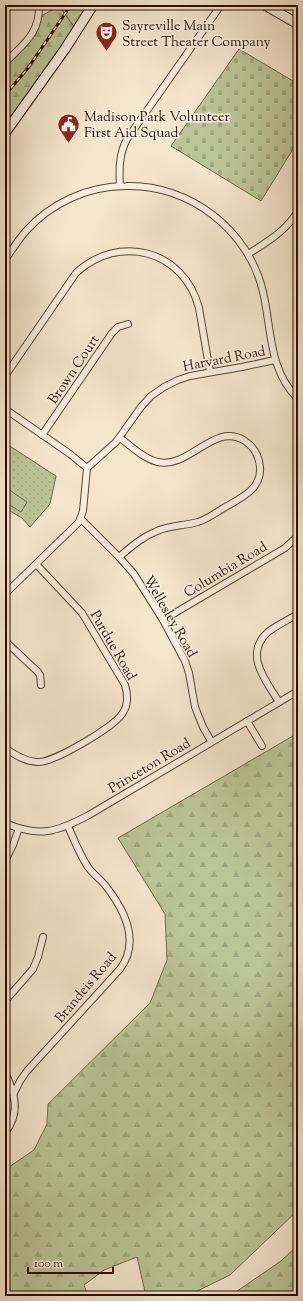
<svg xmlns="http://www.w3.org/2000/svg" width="303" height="1301" viewBox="0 0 303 1301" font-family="'Sorts Mill Goudy',serif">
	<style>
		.grass { fill: url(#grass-tufts); stroke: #726a4c }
		.forest { fill: url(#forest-firs); stroke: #726a4c }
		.cemetery { fill: url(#cemetery-stones); stroke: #726a4c }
		.park { fill: url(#park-dots); stroke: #726a4c }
		.pitch { fill: #bbc598; stroke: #726a4c }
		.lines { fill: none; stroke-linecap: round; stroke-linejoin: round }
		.street-casing { stroke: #5c4433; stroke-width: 8 }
		.secondary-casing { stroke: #2a0e00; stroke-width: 11 }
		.street { stroke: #f8efde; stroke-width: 6 }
		.secondary { stroke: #f8efde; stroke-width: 9 }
		.rail-casing { stroke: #2a0e00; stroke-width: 3 }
		.rail { stroke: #f8efde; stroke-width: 1.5; stroke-dasharray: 4.5; stroke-linecap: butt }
		.labels { text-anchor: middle; stroke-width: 3.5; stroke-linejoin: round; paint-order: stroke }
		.poi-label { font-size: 14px; fill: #2a0e00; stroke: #f8efde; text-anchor: start }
		.street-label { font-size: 14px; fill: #2a0e00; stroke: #f8efde }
	</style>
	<defs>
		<pattern id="grass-tufts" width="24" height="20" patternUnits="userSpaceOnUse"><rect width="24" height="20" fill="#bbc598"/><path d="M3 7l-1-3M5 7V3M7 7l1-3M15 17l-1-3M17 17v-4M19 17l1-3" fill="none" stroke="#a1a881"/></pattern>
		<pattern id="forest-firs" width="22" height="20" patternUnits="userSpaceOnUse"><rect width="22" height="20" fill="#bbc598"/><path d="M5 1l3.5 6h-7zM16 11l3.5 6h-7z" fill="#a1a881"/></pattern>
		<pattern id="cemetery-stones" width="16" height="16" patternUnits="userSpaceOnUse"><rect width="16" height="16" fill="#bbc598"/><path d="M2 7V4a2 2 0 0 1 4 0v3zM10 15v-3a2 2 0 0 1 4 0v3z" fill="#a1a881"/></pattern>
		<pattern id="park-dots" width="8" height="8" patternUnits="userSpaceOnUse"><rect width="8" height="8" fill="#bbc598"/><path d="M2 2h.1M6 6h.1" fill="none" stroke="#a1a881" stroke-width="1.8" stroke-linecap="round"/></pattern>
	</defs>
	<rect width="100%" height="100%" fill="#f4e6cd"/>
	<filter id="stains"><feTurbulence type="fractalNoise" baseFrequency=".005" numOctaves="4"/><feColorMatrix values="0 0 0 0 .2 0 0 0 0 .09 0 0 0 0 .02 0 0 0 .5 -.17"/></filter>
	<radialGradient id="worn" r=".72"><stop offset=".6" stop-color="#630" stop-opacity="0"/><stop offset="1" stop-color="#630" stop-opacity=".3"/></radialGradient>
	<polygon class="grass" points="59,5 93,5 77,31"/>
	<g class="forest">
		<polygon points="59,6 77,31 5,133 5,63 32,35 43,15"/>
		<polygon points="298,733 298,1210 230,1275 187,1296 146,1296 137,1257 104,1270 84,1285 88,1296 5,1296 5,1259 9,1258 9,1167 34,1150 47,1124 48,1104 150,1003 167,960 165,914 118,838"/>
		<polygon points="298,1245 298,1296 230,1296 281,1261"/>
	</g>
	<polygon class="cemetery" points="239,49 298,84 298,141 261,201 171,146"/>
	<polygon class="park" points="5,443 56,476 50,504 30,527 22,518 5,508"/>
	<polygon class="pitch" points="5,487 27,502 21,512 5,502"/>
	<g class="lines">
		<defs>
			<g id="street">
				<path d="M5 63C23 44 40 34 39 5"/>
				<path d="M120 186C119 169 119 154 127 139L221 5"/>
				<path d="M248 254C267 242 286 231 298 211"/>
				<path d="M5 260C12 250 18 240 26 231 51 203 88 186 126 186 189 184 249 230 263 292 272 330 268 369 298 399"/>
				<path d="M5 376 76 273C119 233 184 250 199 308L210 372"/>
				<polyline points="5,409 70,454 87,468"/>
				<polyline points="42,435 112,333 118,327 128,324"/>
				<polyline points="81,519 119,557 134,574 163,620 185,661 189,673 195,707 203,727 211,741"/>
				<path d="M119 557C131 547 142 537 157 531 170 525 184 526 198 522 207 519 214 514 222 509 239 499 262 490 260 467 259 456 254 447 245 441 214 421 190 469 158 462 144 459 131 446 120 438"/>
				<polyline points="5,594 79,522 83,511 87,468 116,442 141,407 151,396 164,387 178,380 190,376 242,367 275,360"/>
				<polyline points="163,620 285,548 298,536"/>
				<polyline points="5,641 38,672 40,675 41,685"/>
				<path d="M279 702C266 681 243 654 268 632 277 625 288 620 298 614"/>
				<polyline points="247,721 262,746"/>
				<path d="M5 748C15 755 26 762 38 762 53 763 114 727 122 714 128 706 128 695 125 685L82 613 36 564"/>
				<path d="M5 823C40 838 57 832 89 815L298 691"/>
				<polyline points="5,861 13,845 19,828"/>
				<polyline points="5,1001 33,969 38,957 43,937"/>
				<path d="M5 1072C15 1094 21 1112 5 1133"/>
				<path d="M14 1093 20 1081 27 1071 120 969C141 941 124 909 105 885 100 879 93 874 88 867 80 855 74 840 68 826"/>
			</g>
			<g id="secondary">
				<polyline points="265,5 298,24"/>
				<polyline points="5,133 65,49 93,5"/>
			</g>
		</defs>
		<use href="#street" class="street-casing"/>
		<use href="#secondary" class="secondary-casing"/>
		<use href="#street" class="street"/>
		<use href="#secondary" class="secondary"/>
		<defs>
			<polyline id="rail" points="5,95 28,68 71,5"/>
		</defs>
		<use href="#rail" class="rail-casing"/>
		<use href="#rail" class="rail"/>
	</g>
	<defs>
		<symbol id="theatre-pin" viewBox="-11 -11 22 30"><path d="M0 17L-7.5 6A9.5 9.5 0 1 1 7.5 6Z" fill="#8f2418" stroke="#f8efde"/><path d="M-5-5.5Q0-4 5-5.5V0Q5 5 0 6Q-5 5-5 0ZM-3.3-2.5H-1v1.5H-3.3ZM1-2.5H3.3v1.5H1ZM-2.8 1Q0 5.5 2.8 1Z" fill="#fff"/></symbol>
		<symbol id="civic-pin" viewBox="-11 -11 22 30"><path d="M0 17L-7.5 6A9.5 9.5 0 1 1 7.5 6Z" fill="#8f2418" stroke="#f8efde"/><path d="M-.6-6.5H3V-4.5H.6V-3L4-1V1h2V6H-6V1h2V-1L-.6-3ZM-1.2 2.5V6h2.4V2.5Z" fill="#fff"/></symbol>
	</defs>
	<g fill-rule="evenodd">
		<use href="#theatre-pin" x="94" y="20" width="25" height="34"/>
		<use href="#civic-pin" x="56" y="112" width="25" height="34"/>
	</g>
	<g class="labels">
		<g class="poi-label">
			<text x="122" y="30">Sayreville Main<tspan x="122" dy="16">Street Theater Company</tspan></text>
			<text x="84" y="121">Madison Park Volunteer<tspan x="84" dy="16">First Aid Squad</tspan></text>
		</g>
		<g class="street-label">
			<text transform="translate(224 358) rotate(-11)" y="5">Harvard Road</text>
			<text transform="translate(73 369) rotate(-56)" y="5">Brown Court</text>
			<text transform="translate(225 569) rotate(-31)" y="5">Columbia Road</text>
			<text transform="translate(171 616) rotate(60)" y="5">Wellesley Road</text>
			<text transform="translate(114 645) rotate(60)" y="5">Purdue Road</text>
			<text transform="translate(149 765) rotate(-31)" y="5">Princeton Road</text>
			<text transform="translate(85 987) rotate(-50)" y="5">Brandeis Road</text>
		</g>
	</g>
	<rect width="303" height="1301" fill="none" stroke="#f4e6cd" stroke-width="20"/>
	<rect x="6" y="6" width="291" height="1289" fill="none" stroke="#2a0e00" stroke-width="2"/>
	<rect x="10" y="10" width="283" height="1281" fill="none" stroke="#2a0e00"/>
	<path d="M28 1267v6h85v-6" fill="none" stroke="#2a0e00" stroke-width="2"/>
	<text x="34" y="1267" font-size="12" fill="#2a0e00" stroke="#f8efde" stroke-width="3" paint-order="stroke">100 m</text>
	<rect width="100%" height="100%" filter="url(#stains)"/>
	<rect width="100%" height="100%" fill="url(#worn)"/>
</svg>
